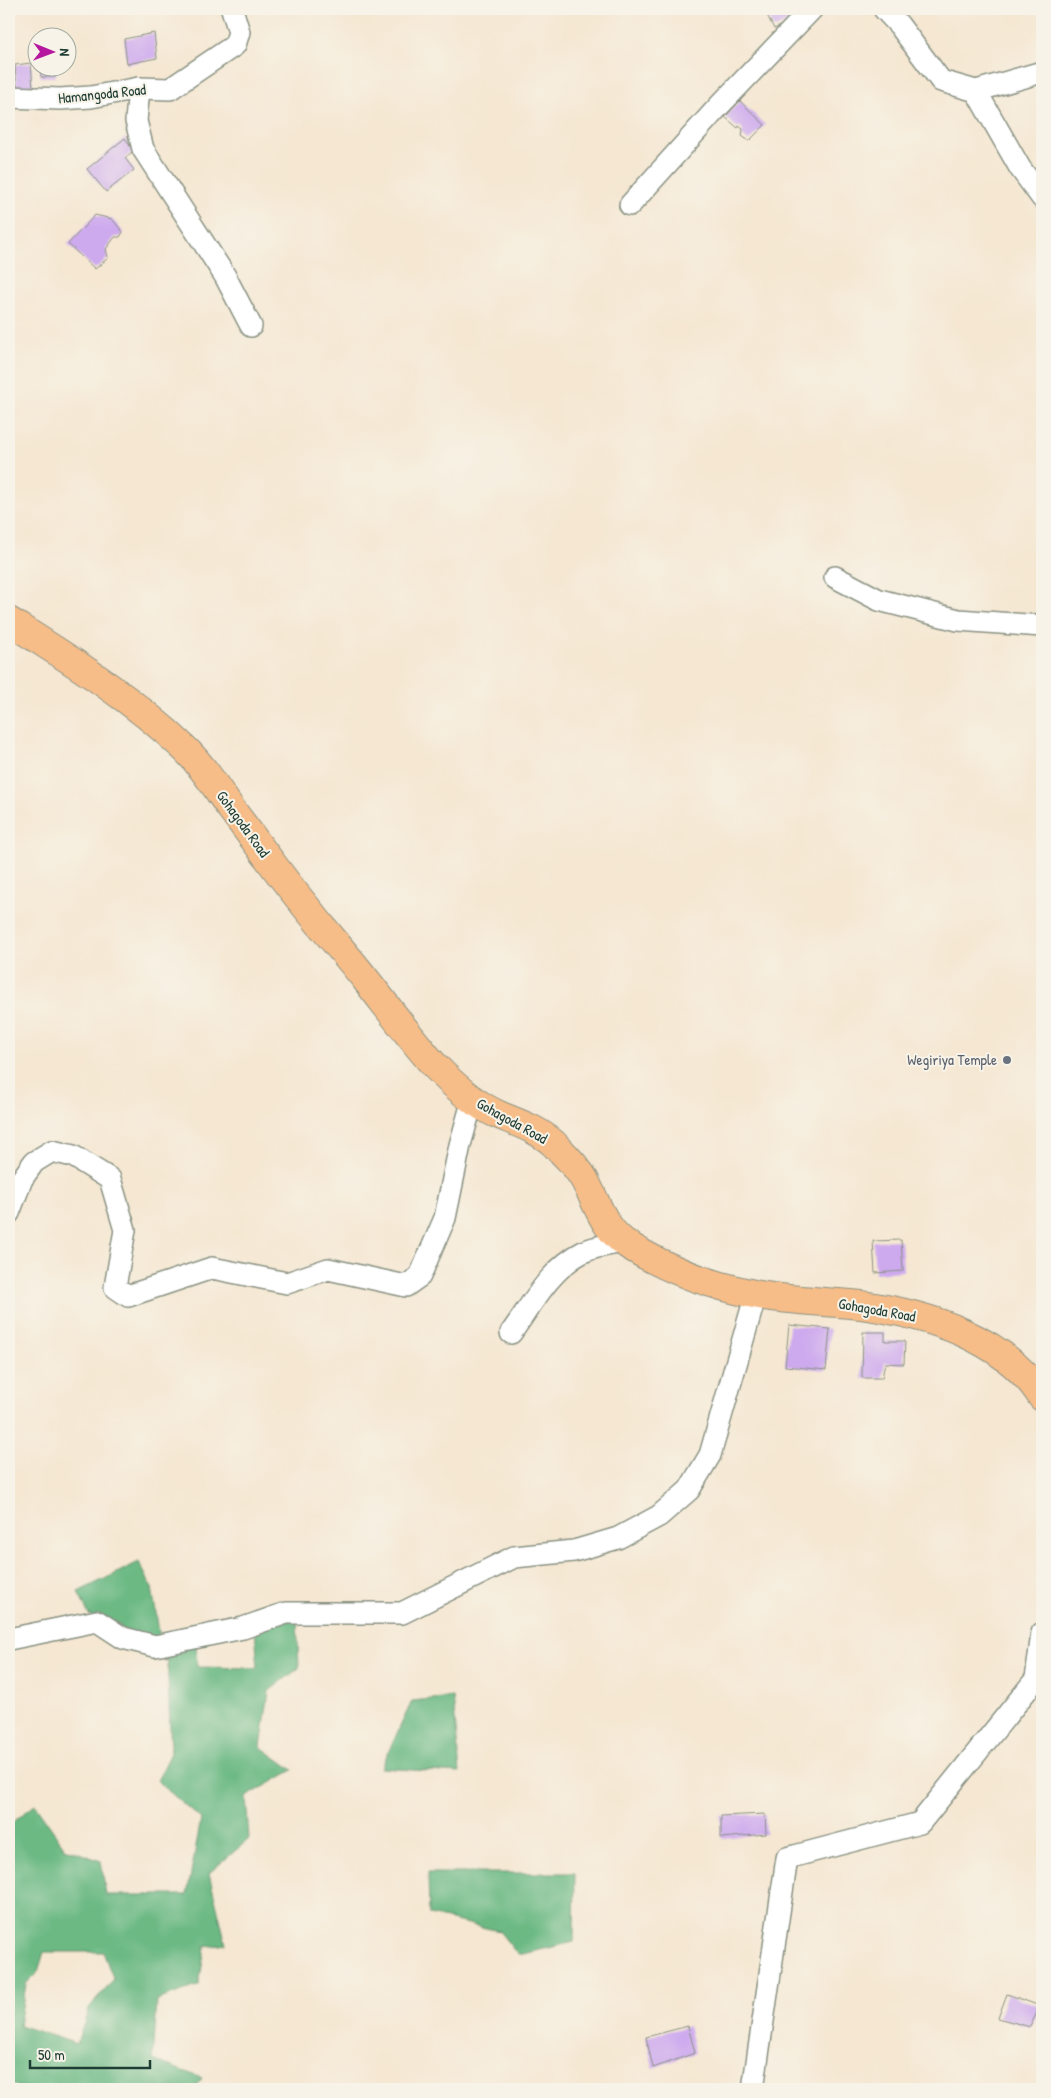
<svg xmlns="http://www.w3.org/2000/svg" width="1051" height="2098" viewBox="0 0 1051 2098" font-family="'Patrick Hand',sans-serif">
	<style>
		.forest { fill: #6cb984; stroke: #467b5c; fill-rule: evenodd }
		.building { fill: #cda9ee }
		.lines { fill: none; stroke-linecap: round; stroke-linejoin: round }
		.minor-casing { stroke: #8a9283; stroke-width: 24 }
		.major-casing { stroke: #8a9283; stroke-width: 30 }
		.minor { stroke: #fff; stroke-width: 21 }
		.major { stroke: #f7bd88; stroke-width: 28 }
		.worship-dot { fill: #6b7280; stroke: #f7f3e8; stroke-width: 2 }
		.labels { text-anchor: middle; stroke-width: 4; stroke-linejoin: round; paint-order: stroke }
		.street-label { font-size: 15px; fill: #1f3d34; stroke: #f7f3e8 }
		.worship-label { font-size: 15px; fill: #5b616d; stroke: #f7f3e8; text-anchor: end }
	</style>
	<rect width="100%" height="100%" fill="#f7f3e8"/>
	<filter id="ink" filterUnits="userSpaceOnUse"><feTurbulence type="fractalNoise" baseFrequency=".02" numOctaves="2"/><feDisplacementMap in="SourceGraphic" scale="10" xChannelSelector="R" yChannelSelector="G"/><feConvolveMatrix kernelMatrix="1 2 1 2 8 2 1 2 1" color-interpolation-filters="sRGB"/></filter>
	<filter id="wash" filterUnits="userSpaceOnUse"><feTurbulence type="fractalNoise" baseFrequency=".0096" numOctaves="4" result="noise"/><feDisplacementMap in="SourceGraphic" scale="20" xChannelSelector="R" yChannelSelector="G"/><feGaussianBlur stdDeviation="1.12" result="paint"/><feColorMatrix in="noise" values="0 0 0 0 0 0 0 0 0 0 0 0 0 0 0 0 0 1.4 0 .05"/><feComposite in="paint" operator="in"/></filter>
	<g filter="url(#wash)">
		<rect width="100%" height="100%" fill="#f5e7d2"/>
		<g class="forest">
			<polygon points="139,1562 152,1588 160,1638 129,1632 89,1615 78,1592"/>
			<path d="M297 1618 299 1668 269 1691 261 1747 293 1770 246 1797 249 1839 209 1873 226 1944 205 1947 199 1985 157 2000 153 2060 202 2078 195 2089H23L9 2082V1825L35 1805 65 1848 101 1861 106 1895H187L201 1819 157 1781 171 1753 167 1652 196 1644 197 1667 258 1668 255 1630ZM44 1952H103L114 1980 89 2008 77 2044 19 2025 26 1984 38 1972Z"/>
			<polygon points="453,1697 460,1773 381,1768 412,1701"/>
			<polygon points="428,1873 575,1873 574,1942 518,1955 499,1931 429,1915"/>
		</g>
		<g id="blocks">
			<g class="building">
				<polygon points="780,9 794,9 797,17 774,29 767,15"/>
				<polygon points="154,33 157,58 127,64 124,39"/>
				<polygon points="31,63 33,88 17,91 15,65"/>
				<polygon points="40,68 55,68 56,77 41,77"/>
				<polygon points="740,101 765,125 749,141 742,136 743,129 739,126 738,128 725,117"/>
				<polygon points="125,138 133,151 125,158 134,170 106,192 87,169"/>
				<polygon points="95,215 112,219 123,232 120,237 115,237 106,249 108,258 95,269 68,244"/>
				<polygon points="901,1240 903,1271 875,1273 873,1241"/>
				<polygon points="789,1325 830,1329 826,1370 785,1366"/>
				<polygon points="863,1332 885,1332 885,1341 905,1341 904,1364 885,1363 882,1378 862,1378"/>
				<polygon points="765,1814 766,1834 721,1838 721,1816"/>
				<polygon points="1007,1994 1040,2006 1030,2027 998,2018"/>
				<polygon points="688,2026 695,2053 653,2068 646,2037"/>
			</g>
		</g>
	</g>
	<g filter="url(#ink)">
		<use href="#blocks" fill-opacity="0" stroke="#8a9283" stroke-width="1"/>
		<g class="lines">
			<defs>
				<g id="minor">
					<polyline points="884,9 899,25 941,81 976,91 1020,168 1042,198"/>
					<polyline points="139,88 136,121 143,149 225,276 251,326"/>
					<polyline points="976,91 1042,72"/>
					<polyline points="9,97 60,99 91,97 139,88 170,89 235,45 239,32 232,9"/>
					<polyline points="630,205 719,106 812,9"/>
					<polyline points="835,577 879,600 958,620 1042,626"/>
					<polyline points="9,1213 22,1179 34,1162 52,1151 73,1156 110,1179 125,1230 115,1287 128,1296 212,1268 287,1283 328,1269 406,1286 420,1276 445,1218 460,1145 473,1099"/>
					<path d="M511 1333C532 1304 550 1269 583 1252 595 1246 611 1244 624 1242"/>
					<polyline points="9,1639 97,1621 123,1638 155,1646 243,1628 286,1613 402,1613 514,1557 574,1551 618,1538 659,1516 689,1490 710,1455 756,1294"/>
					<polyline points="753,2089 787,1858 920,1823 1036,1679 1042,1633"/>
				</g>
				<path id="major" d="M9 621C69 659 132 698 184 748 202 765 215 786 229 806 244 826 259 846 274 866 302 904 333 939 363 976 387 1006 410 1038 435 1066 453 1085 476 1105 499 1115 518 1123 537 1129 553 1143 564 1154 576 1165 584 1179 597 1202 603 1229 628 1245 666 1269 710 1285 754 1294 788 1301 826 1301 861 1305 927 1314 1005 1338 1042 1397"/>
			</defs>
			<use href="#minor" class="minor-casing"/>
			<use href="#major" class="major-casing"/>
			<use href="#minor" class="minor"/>
			<use href="#major" class="major"/>
		</g>
	</g>
	<circle class="worship-dot" cx="1007" cy="1060" r="5"/>
	<g class="labels">
		<g class="street-label">
			<text transform="translate(102 94) rotate(-6)" y="5">Hamangoda Road</text>
			<text transform="translate(243 824) rotate(54)" y="5">Gohagoda Road</text>
			<text transform="translate(512 1121) rotate(29)" y="5">Gohagoda Road</text>
			<text transform="translate(877 1310) rotate(10)" y="5">Gohagoda Road</text>
		</g>
		<g class="worship-label">
			<text x="997" y="1065">Wegiriya Temple</text>
		</g>
	</g>
	<rect width="1051" height="2098" fill="none" stroke="#f7f3e8" stroke-width="30"/>
	<g transform="translate(52 52) rotate(91)"><circle r="24" fill="#f7f3e8" stroke="#a1aaa0"/>
	<path d="M0-4L9 19L0 12L-9 19Z" fill="#b5179e"/>
	<text y="-8" font-size="14" font-weight="bold" text-anchor="middle" fill="#1f3d34">N</text>
	</g>
	<path d="M30 2060v8h120v-8" fill="none" stroke="#1f3d34" stroke-width="2.5"/>
	<text x="38" y="2060" font-size="15" fill="#1f3d34" stroke="#f7f3e8" stroke-width="4" paint-order="stroke">50 m</text>
</svg>
